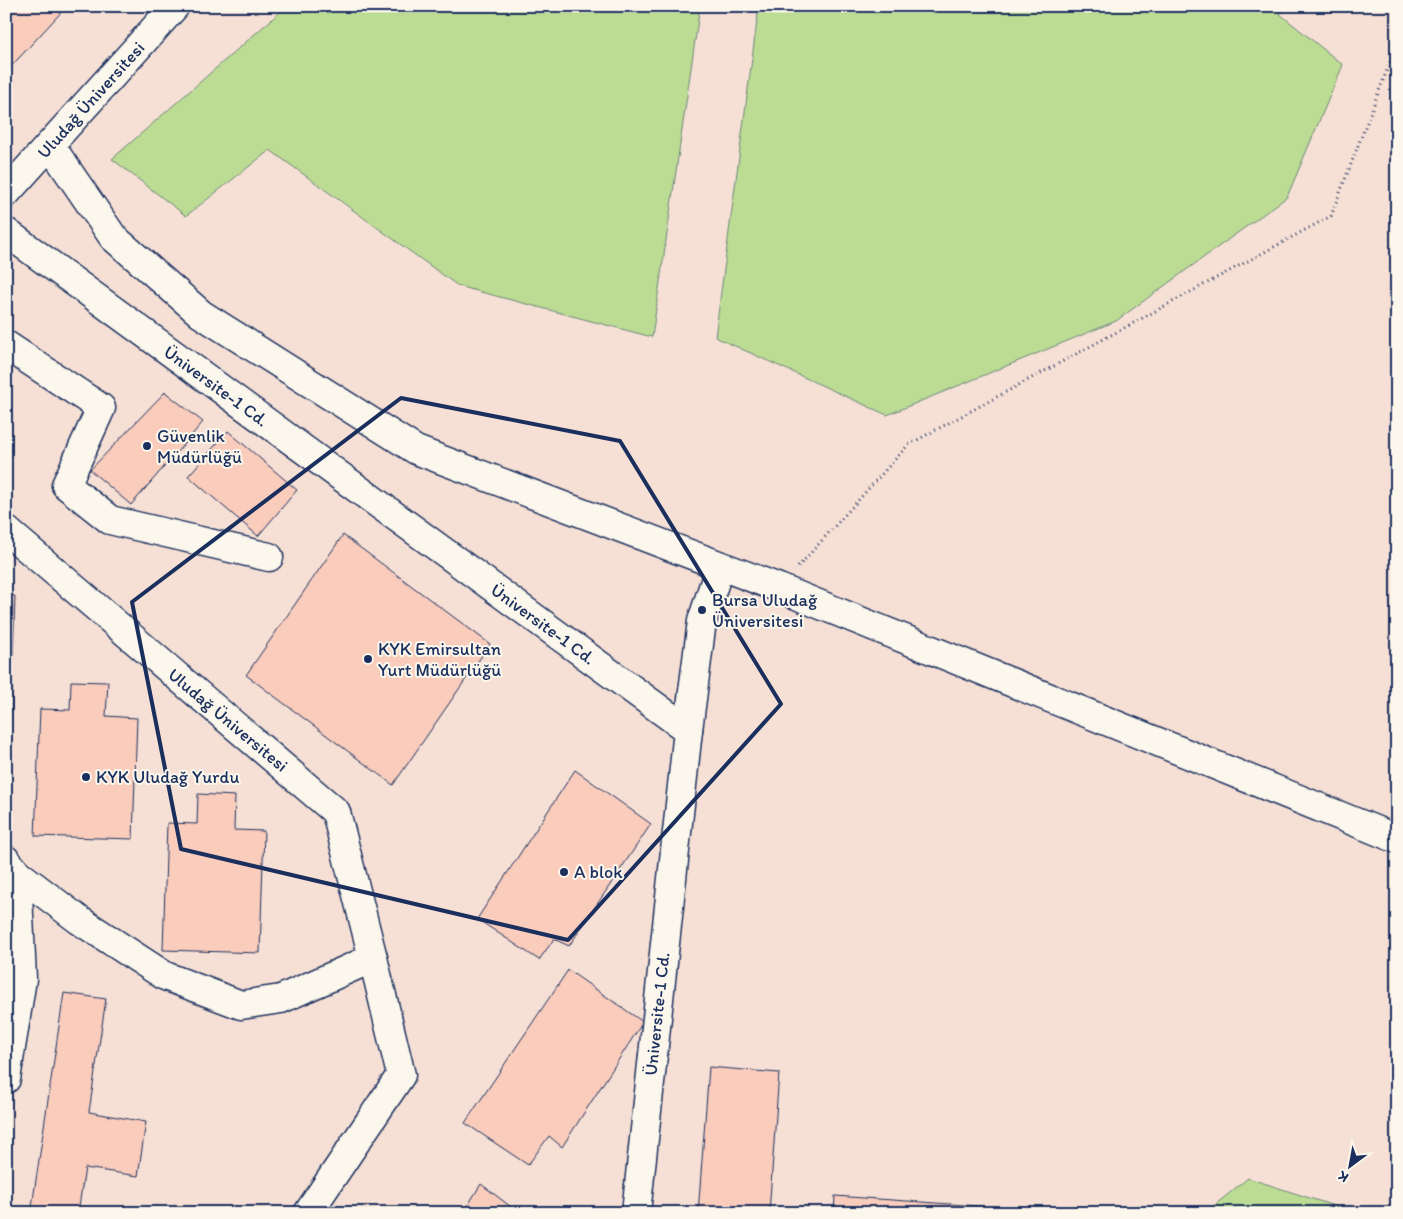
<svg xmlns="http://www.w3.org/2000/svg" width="1403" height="1219" viewBox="0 0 1403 1219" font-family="Itim,sans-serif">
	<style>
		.built { fill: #f6e0d5 }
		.green { fill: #bcdc94; stroke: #6c8679 }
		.building { fill: #f9ccbc; stroke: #1b2f5e }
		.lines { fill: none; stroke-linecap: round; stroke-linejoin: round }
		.minor-casing { stroke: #1b2f5e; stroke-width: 31 }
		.path { stroke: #1b2f5e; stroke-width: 3; stroke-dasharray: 1 4; stroke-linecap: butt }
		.minor { stroke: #fbf7ec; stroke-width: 28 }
		.marked { fill: none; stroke: #1b2f5e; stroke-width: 4; stroke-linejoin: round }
		.poi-dot { fill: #1b2f5e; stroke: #fbf7ec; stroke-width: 2 }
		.labels { text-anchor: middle; stroke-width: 4; stroke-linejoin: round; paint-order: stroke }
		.street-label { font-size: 18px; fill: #1b2f5e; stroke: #fbf7ec }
		.poi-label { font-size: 18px; fill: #1b2f5e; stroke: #fbf7ec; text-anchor: start }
	</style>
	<rect width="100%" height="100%" fill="#fbeee2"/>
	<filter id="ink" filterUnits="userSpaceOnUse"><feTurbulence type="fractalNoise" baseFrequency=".02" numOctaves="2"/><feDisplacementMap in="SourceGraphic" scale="10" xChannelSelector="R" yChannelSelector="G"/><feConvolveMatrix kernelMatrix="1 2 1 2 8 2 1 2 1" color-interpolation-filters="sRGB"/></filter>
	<g filter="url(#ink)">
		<rect class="built" x="6" y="6" width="1391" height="1207"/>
		<g class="green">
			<polygon points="287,6 700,6 652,337 458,286 270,150 186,216 112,159"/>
			<polygon points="759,6 1283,6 1280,14 1343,65 1287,197 1116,321 887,415 715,337"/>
			<polygon points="1248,1178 1356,1213 1205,1213"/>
		</g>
		<g class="building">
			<polygon points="6,6 67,6 6,72"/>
			<polygon points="165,392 203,422 131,505 90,470"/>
			<polygon points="228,431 297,490 258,536 188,476"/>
			<polygon points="343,535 490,644 393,785 246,675"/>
			<polygon points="6,595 15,596 11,718 6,718"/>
			<polygon points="71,681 108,682 106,716 137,718 133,839 35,836 40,709 70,710"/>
			<polygon points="575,770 651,824 569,946 554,939 539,960 477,919"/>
			<polygon points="198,794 235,796 234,830 264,831 260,953 163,950 167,823 197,824"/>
			<polygon points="568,970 643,1022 562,1147 549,1136 528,1165 465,1123"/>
			<polygon points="64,993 106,999 89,1112 146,1122 138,1176 85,1168 78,1213 31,1213"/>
			<polygon points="709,1067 779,1073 769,1213 698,1213"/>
			<polygon points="481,1184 519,1213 463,1213"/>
			<polygon points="835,1196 1079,1213 834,1213"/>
		</g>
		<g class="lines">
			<defs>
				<g id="minor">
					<polyline points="50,145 113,237 201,314 416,450 779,588 1397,839"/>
					<polyline points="6,193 175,6"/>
					<polyline points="6,232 688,730 636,1213"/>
					<polyline points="6,345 101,408 66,485 110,520 269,557"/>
					<polyline points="6,530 336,812 373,958 401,1075 308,1213"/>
					<polyline points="688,730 702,621 720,566"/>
					<polyline points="6,860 17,873 79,920 165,976 241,1005 281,999 373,958"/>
					<polyline points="6,1079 22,979 17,873"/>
				</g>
			</defs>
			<use href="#minor" class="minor-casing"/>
			<polyline class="path" points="798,567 908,445 1331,216 1397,44"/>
			<use href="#minor" class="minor"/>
		</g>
	</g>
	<path class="marked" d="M401 398 620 441 781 704 568 940 181 849 132 602Z"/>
	<g class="poi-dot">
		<circle cx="147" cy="446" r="5"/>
		<circle cx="702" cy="610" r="5"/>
		<circle cx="368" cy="659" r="5"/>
		<circle cx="86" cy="777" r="5"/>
		<circle cx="564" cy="872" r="5"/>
	</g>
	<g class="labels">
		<g class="street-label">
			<text transform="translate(91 100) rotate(-48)" y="6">Uludağ Üniversitesi</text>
			<text transform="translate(216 386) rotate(36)" y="6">Üniversite-1 Cd.</text>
			<text transform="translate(543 624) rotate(36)" y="6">Üniversite-1 Cd.</text>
			<text transform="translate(228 720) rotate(40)" y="6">Uludağ Üniversitesi</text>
			<text transform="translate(657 1014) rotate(-84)" y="6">Üniversite-1 Cd.</text>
		</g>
		<g class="poi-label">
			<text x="157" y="442">Güvenlik<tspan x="157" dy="21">Müdürlüğü</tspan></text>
			<text x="712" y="606">Bursa Uludağ<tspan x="712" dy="21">Üniversitesi</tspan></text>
			<text x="378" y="655">KYK Emirsultan<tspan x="378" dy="21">Yurt Müdürlüğü</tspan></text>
			<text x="96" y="783">KYK Uludağ Yurdu</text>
			<text x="574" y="878">A blok</text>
		</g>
	</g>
	<rect width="1403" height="1219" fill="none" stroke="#fbf7ec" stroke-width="25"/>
	<rect x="12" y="12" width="1378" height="1194" fill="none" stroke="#1b2f5e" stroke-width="2" filter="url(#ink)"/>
	<g transform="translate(1350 1166) rotate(212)" stroke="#fbf7ec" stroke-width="4" paint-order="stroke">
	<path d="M0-4L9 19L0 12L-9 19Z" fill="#1b2f5e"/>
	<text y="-8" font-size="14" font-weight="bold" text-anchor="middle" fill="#1b2f5e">K</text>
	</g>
</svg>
